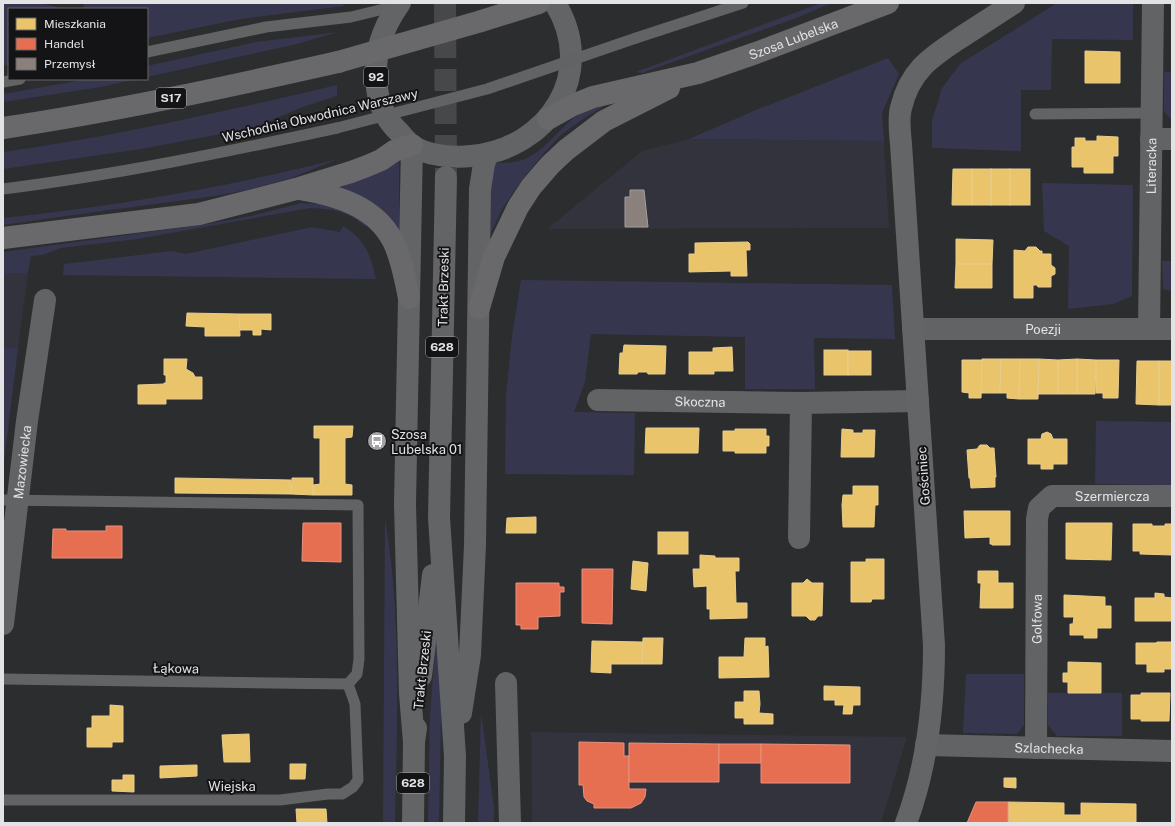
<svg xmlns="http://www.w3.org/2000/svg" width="1175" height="826" viewBox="0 0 1175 826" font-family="'Public Sans',sans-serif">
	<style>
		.built { fill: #32333c }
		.green { fill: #36374f }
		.homes { fill: #e9c46a; stroke: #e7cd8f }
		.shops { fill: #e76f51; stroke: #e6927e }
		.industry { fill: #8a817c; stroke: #a59e9c }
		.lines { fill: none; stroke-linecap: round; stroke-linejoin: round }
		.primary-tunnel { stroke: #47484a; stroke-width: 22; stroke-dasharray: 22 11; stroke-linecap: butt }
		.lane { stroke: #626364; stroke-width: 11 }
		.street { stroke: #626364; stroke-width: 22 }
		.secondary { stroke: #646566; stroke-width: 22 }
		.primary { stroke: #636465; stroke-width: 22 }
		.highway { stroke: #69696b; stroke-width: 22 }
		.lane-bridge { stroke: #626364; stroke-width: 11 }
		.highway-bridge { stroke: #69696b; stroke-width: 22 }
		.labels { text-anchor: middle; stroke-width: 4; stroke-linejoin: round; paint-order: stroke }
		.shield { fill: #141416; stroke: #a5a5a8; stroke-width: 1 }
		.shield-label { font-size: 12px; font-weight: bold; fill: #e3e3e6 }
		.street-label { font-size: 13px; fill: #e3e3e6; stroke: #141416 }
		.poi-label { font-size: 13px; fill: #e3e3e6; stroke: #141416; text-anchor: start }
	</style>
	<rect width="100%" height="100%" fill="#2c2d2f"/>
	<g class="built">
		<polygon points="689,139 884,141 889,228 547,229 642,151"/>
		<polygon points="3,273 28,273 18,348 3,348"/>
		<polygon points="531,732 907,737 881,823 532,823"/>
	</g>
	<g class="green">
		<polygon points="3,3 38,3 57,7 57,9 9,9 9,65 3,66"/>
		<polygon points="84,3 342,3 344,6 241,19 147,38 147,9 83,9"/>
		<polygon points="821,3 832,3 796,18 650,70 643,73 636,72"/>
		<polygon points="1057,3 1133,3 1133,40 1052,39 1051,90 1021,90 1021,151 932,148 932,121 942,88 960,64"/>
		<polygon points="338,32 297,44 147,77 147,66 256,42"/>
		<polygon points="888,58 899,74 882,113 884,141 689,139 756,110"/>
		<polygon points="1164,72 1172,72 1172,120 1164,112"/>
		<polygon points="88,79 136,79 101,87 3,102 3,94"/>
		<path d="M337 85V96L305 106 253 128 141 149 3 169V152C116 136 226 111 337 85Z"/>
		<path d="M614 98 601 108 583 119 562 134 544 153 521 181 502 209 487 241 486 213 494 163C504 163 515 163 525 159 546 150 559 128 578 115 588 108 601 102 614 98Z"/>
		<path d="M338 159 291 178 247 190 215 196 80 214 3 225V218C116 206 228 187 338 159Z"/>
		<polygon points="396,159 399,161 399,232 341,189 342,187"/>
		<polygon points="1042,183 1133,185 1132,296 1113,304 1068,309 1069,246 1044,231"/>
		<path d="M301 203 322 204 336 207 368 223 365 226C347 211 333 209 310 208L138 239 61 248 43 255 31 256 28 273H3V252L214 223 255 215Z"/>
		<path d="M343 226C366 240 370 254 376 279L63 275 64 264 172 251 186 254 312 227 340 232Z"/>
		<polygon points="1162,261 1172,261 1172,291 1163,289"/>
		<polygon points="521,280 892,285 895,339 814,338 815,389 745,389 745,337 591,334 585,382 574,412 635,413 634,475 505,474 506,396 512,336"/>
		<polygon points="3,348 18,348 3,470"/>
		<polygon points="1096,421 1172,422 1172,485 1095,484"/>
		<path d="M385 518C402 619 397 721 395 823H383Z"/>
		<polygon points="437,626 441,713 439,823 428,823 430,714"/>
		<polygon points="966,674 1024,674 1024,725 1017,734 963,733"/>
		<polygon points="1048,693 1122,693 1122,736 1057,736 1048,725"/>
		<polygon points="481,713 494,807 494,823 478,823"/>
	</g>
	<g class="homes">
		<polygon points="1085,51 1120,52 1120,83 1085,83"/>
		<polygon points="1097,136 1118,137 1118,156 1113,156 1113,173 1084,173 1084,167 1072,167 1072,147 1075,147 1075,138 1085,138 1085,141 1097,141"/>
		<polygon points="953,169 972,169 972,205 952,205"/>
		<rect x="972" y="169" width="19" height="36"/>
		<rect x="991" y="169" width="19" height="36"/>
		<rect x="1010" y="169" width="20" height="36"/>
		<polygon points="956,239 993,240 992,264 956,264"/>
		<polygon points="748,242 750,244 750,250 746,250 747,276 731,276 731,271 689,272 689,254 695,254 695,243"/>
		<polygon points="1028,247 1036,247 1040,251 1042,251 1042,254 1051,254 1051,265 1055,268 1055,274 1051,276 1051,287 1038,287 1037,285 1033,285 1033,298 1014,298 1014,250 1025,251"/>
		<polygon points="956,264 992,264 992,288 955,288"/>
		<polygon points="187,313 239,314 240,336 205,336 205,327 186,326"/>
		<polygon points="239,314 271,314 271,330 261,329 261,335 253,335 253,330 240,330"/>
		<polygon points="624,345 666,346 665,374 648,374 647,372 638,372 637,374 619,374 620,353 623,353"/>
		<polygon points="732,347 733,371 714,371 714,374 689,374 689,352 713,352 713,348"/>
		<rect x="824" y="350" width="24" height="25"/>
		<rect x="848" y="351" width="23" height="24"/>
		<polygon points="164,359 187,359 186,369 193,373 195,377 202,377 202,399 166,399 166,404 138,404 138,385 164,384 164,383 166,383 166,375 164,375"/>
		<polygon points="982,359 1001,359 1000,393 981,393"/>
		<polygon points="1001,359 1020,359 1019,399 1007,398 1007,393 1000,393"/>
		<polygon points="1020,359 1039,359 1038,399 1019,399"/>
		<polygon points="1039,359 1058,360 1058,394 1038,394"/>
		<polygon points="1077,359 1096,360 1095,394 1077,394"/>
		<polygon points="1077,359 1077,394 1058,394 1058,360"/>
		<polygon points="962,360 982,360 981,398 969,398 969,393 962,392"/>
		<polygon points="1096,360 1119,360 1118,398 1103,398 1103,393 1096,393"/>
		<polygon points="1137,361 1159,361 1159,405 1136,404"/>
		<rect x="1159" y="361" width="13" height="44"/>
		<polygon points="314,426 353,426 352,437 345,438 345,484 352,485 352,495 313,495 313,485 320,484 320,438 314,438"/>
		<polygon points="646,428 699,428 698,453 645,453"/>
		<polygon points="735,429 766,429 766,436 769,436 769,446 766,446 766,453 735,453 735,451 723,451 723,431 735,431"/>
		<polygon points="842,429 853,430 853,433 863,433 863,430 875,430 874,457 841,457"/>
		<polygon points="1047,432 1051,434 1053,439 1067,439 1067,464 1053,464 1053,469 1041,469 1041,464 1028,464 1028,439 1041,439 1042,434"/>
		<polygon points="980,445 987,445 990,448 994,448 996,477 995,477 995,487 971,488 970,478 969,478 967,450 977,449"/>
		<polygon points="175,478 291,480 291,494 175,493"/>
		<polygon points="292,478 313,478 313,495 291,494"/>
		<polygon points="853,486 878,486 878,505 875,505 874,527 843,527 842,505 843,495 853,495"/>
		<polygon points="964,511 1010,511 1010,545 992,545 992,544 990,544 990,537 965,538"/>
		<polygon points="536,517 536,533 506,533 507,518"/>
		<polygon points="1066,523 1112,523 1111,560 1066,559"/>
		<polygon points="1133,524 1152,524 1152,526 1165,526 1165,524 1172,524 1172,555 1140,554 1140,551 1133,551"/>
		<rect x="658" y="532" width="30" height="22"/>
		<polygon points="700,555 715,556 715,558 739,558 739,571 735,571 736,603 747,603 747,618 710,619 710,609 707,609 707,586 694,587 693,569 700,569"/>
		<polygon points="866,559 884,559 884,599 872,599 871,602 851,602 851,562 866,562"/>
		<polygon points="633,561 648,563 646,591 631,589"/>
		<polygon points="978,571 998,571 998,583 1013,583 1013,608 980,608 981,583 978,583"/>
		<polygon points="807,579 812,583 823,583 822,616 818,616 815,620 810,620 806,616 792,616 792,583 803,583"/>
		<polygon points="1155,593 1164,594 1164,597 1172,598 1172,621 1135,621 1135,598 1155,598"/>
		<polygon points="1064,595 1105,597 1105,606 1111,606 1111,628 1097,628 1097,638 1084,638 1084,635 1070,635 1070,624 1073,624 1074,617 1064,617"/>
		<polygon points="643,638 663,638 662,664 642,664"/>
		<polygon points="745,638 765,638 765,647 768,646 769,677 719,678 719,657 744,657"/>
		<polygon points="592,641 643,642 642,664 611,664 611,673 591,672"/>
		<polygon points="1157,642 1172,642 1172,669 1164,669 1164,672 1147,672 1147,664 1136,664 1136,643 1156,643"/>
		<polygon points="1068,662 1101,663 1101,693 1068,693 1068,682 1063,682 1063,673 1068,673"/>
		<polygon points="824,686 860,687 860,705 853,705 852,714 843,714 844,705 835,705 835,700 824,700"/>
		<polygon points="744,691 759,691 760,704 759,713 773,714 773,724 744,724 744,718 735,718 735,702 744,702"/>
		<polygon points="1141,693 1170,693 1169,721 1141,721 1141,719 1131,719 1131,695 1141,695"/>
		<polygon points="110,705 123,706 123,742 112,742 112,747 87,747 87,728 92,728 92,716 110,716"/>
		<polygon points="249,734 250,762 224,762 222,735"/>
		<polygon points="290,764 306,764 305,779 290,779"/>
		<polygon points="197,765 197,776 160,778 160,766"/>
		<polygon points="123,775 134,775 134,792 112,791 112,780 123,780"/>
		<polygon points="1004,778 1016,778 1016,788 1004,787"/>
		<polygon points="1008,802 1064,803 1064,815 1081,815 1081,803 1136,804 1136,823 1008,823"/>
		<polygon points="296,809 326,809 327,823 297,823"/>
	</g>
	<g class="shops">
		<polygon points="303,523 341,523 341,562 302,561"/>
		<polygon points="106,526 122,526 122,558 52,558 53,529 66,529 66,531 106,531"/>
		<polygon points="582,569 613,569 612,624 582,623"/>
		<polygon points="516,583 559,583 559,587 564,587 564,592 560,592 560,616 538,617 538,629 521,629 521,625 516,625"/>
		<polygon points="579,742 624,743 624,756 629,756 629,789 646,789 645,797 641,803 631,808 594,808 594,804 587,801 584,797 583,785 579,785"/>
		<polygon points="629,743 719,744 719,782 629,782"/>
		<rect x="719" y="744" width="42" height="19"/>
		<polygon points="761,744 850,745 850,783 761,783"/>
		<polygon points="976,802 1008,802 1008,823 967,823"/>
	</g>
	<polygon class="industry" points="630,190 644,190 648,227 625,227 625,197 630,197"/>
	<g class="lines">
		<polyline class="primary-tunnel" points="445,3 446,175"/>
		<g class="lane">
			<polyline points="636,38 743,3"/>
			<polyline points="147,52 266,27 351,17 396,6"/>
			<polyline points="3,82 20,79"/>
			<polyline points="1035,114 1152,113"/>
			<path d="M3 189C115 175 226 152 337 128"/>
			<polyline points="3,500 358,505 359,659 357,674 348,684"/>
			<polyline points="3,679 348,684"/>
			<polyline points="3,800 280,800 328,794 342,794 353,787 358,780 355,704 348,684"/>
		</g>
		<g class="street">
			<polyline points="1151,139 1172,139"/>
			<path id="s1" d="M913 329H1172"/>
			<path id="s2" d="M1149 329 1153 3"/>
			<path id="s3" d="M598 400 801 403 918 401"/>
			<polyline points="799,538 801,403"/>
			<path id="s4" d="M3 624 27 421 45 300"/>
			<polyline points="506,683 510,823"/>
			<path id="s5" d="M926 745 1172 751"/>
			<path id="s6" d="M1036 748 1037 519 1039 508 1052 496H1172"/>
		</g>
		<path class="secondary" d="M906 823C927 767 934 705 934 645L901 144C900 133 898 119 901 108 910 69 933 56 963 36 980 25 997 14 1014 3"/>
		<g class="primary">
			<path d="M400 3C381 30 373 55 377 88 379 106 387 121 400 133 403 137 407 141 410 144 425 156 454 158 471 156 549 149 598 73 555 3"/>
			<polyline points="412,145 405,504 410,694 414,742"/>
			<polyline points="446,177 439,518 455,756 454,823"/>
			<polyline points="421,676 433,575"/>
			<polyline points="461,713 470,655 475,545 480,189 484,164 487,155"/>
			<polyline points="413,823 414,742 416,728"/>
		</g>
		<g class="highway">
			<path id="s7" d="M548 119 573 105 593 97 698 73 756 53 888 3"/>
			<path d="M3 128C116 111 227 87 338 62"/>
			<path d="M299 189C336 195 375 206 393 241 402 259 405 279 409 298"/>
			<polyline points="3,238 199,214 296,189 351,172 367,166 381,160 394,151 412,145"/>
			<polyline points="479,308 494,257 518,207 531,187 550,165 566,150 604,121 669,88"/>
		</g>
		<polyline class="lane-bridge" points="337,128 487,89 636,38"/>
		<polyline class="highway-bridge" points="338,62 478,22 539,3"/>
	</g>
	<defs>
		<symbol id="bus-disc" viewBox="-11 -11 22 22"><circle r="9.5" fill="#a3a3a6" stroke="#141416"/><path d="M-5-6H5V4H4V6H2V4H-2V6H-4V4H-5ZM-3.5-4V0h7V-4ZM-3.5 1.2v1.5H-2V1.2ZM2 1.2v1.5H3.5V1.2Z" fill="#fff"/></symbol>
	</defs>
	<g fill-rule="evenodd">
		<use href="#bus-disc" x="366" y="430" width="22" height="22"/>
	</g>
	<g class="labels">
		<g class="shield">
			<rect x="364" y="67" width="24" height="20" rx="3"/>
			<rect x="156" y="88" width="30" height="20" rx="3"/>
			<rect x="426" y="337" width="32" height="20" rx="3"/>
			<rect x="397" y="773" width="32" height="20" rx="3"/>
		</g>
		<g class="shield-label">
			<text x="376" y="81">92</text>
			<text x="171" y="102">S17</text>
			<text x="442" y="351">628</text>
			<text x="413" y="787">628</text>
		</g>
		<g class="street-label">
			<text dy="5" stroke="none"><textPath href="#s7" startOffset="259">Szosa Lubelska</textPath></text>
			<text transform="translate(320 115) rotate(-13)" y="5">Wschodnia Obwodnica Warszawy</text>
			<text dy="5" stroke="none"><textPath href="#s2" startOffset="163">Literacka</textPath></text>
			<text transform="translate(443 287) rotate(-89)" y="5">Trakt Brzeski</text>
			<text dy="5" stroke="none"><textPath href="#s1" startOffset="130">Poezji</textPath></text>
			<text dy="5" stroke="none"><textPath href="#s3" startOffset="102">Skoczna</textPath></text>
			<text dy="5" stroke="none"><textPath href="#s4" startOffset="163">Mazowiecka</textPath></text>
			<text transform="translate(923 476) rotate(-94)" y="5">Gościniec</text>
			<text dy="5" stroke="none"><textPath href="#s6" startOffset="318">Szermiercza</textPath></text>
			<text dy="5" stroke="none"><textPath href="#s6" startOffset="129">Golfowa</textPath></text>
			<text transform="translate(176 668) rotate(1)" y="5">Łąkowa</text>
			<text transform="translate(422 670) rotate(-84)" y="5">Trakt Brzeski</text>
			<text dy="5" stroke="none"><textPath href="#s5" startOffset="123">Szlachecka</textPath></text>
			<text x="232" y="791">Wiejska</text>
		</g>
		<g class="poi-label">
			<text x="391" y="439">Szosa<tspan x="391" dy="15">Lubelska 01</tspan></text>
		</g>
	</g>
	<rect width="1175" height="826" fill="none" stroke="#e3e3e6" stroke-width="8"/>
	<rect x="8" y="8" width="140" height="72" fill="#141416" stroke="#676769"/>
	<rect x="16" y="18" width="20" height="12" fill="#e9c46a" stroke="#676769"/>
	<text x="44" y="28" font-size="12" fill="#e3e3e6">Mieszkania</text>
	<rect x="16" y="38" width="20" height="12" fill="#e76f51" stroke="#676769"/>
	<text x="44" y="48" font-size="12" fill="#e3e3e6">Handel</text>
	<rect x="16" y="58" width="20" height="12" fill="#8a817c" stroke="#676769"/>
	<text x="44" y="68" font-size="12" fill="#e3e3e6">Przemysł</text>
</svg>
